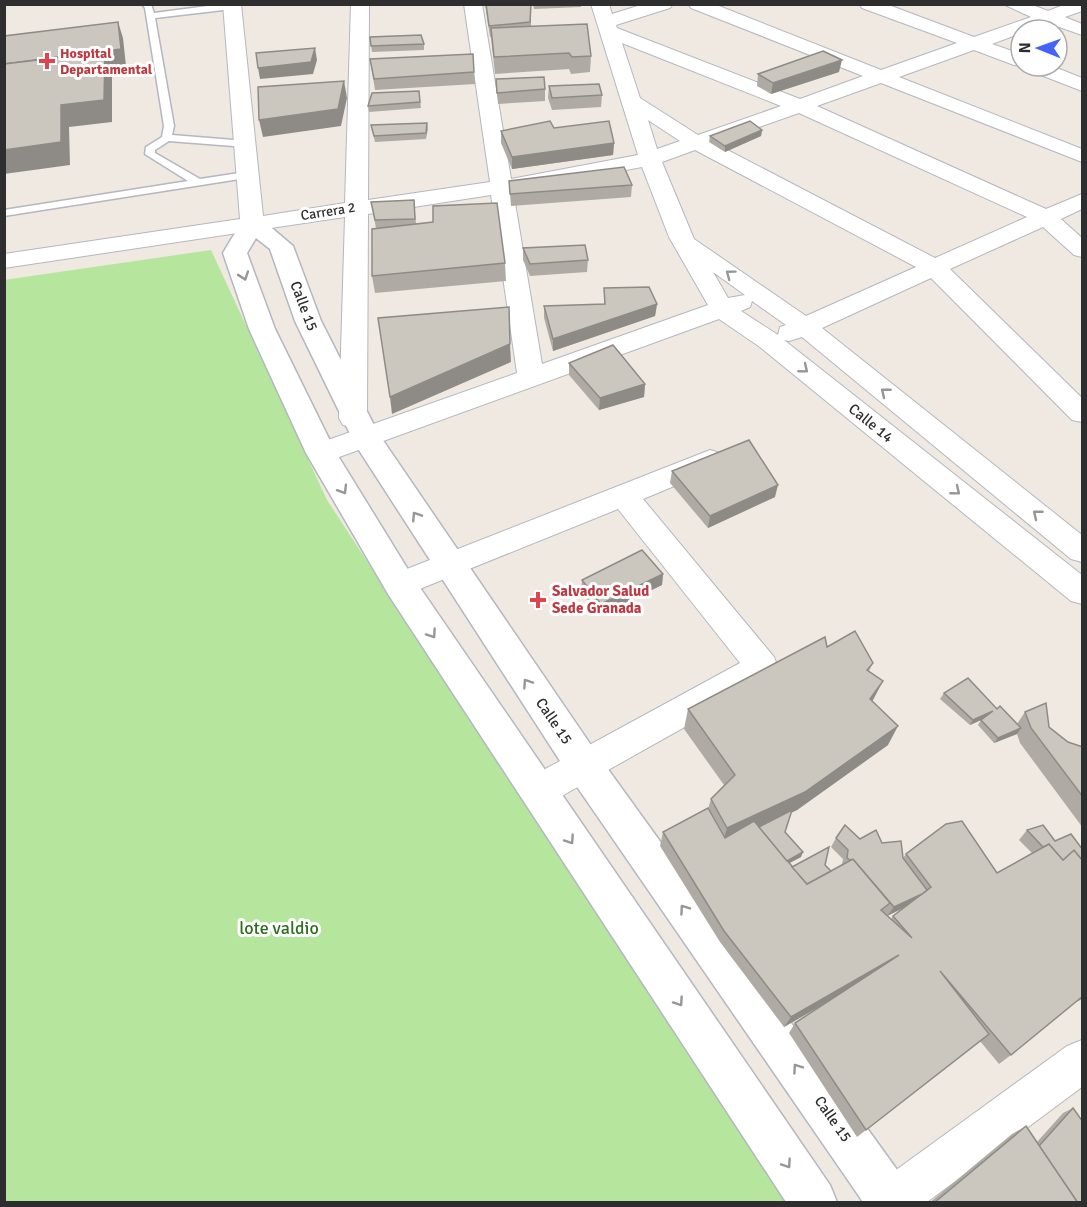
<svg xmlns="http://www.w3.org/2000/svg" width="1087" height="1207" viewBox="0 0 1087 1207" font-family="Signika,sans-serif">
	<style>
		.green { fill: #b6e59e }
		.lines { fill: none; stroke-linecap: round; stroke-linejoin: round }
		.lane-casing { stroke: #b4b7c1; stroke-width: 3 }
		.street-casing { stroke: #b4b7c1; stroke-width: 2 }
		.secondary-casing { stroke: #b4b7c1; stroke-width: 3 }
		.lane { fill: #fff; fill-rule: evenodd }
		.street { fill: #fff; fill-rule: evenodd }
		.secondary { fill: #fff; fill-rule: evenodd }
		.wall { fill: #afaba4; fill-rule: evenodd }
		.shaded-wall { fill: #8e8b86 }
		.building { fill: #cbc7bf; stroke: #8e8b86; stroke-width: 1.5 }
		.oneway { stroke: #969696 }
		.health-dot { fill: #e0444e; stroke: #fff; stroke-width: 2 }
		.labels { text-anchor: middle; stroke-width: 6; stroke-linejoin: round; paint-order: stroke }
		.far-health-label { font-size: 14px; font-weight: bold; fill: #be3a42; stroke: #fff; text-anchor: start }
		.far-street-label { font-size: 14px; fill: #2e2e2e; stroke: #fff }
		.street-label { font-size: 15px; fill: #2e2e2e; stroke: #fff }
		.health-label { font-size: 15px; font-weight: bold; fill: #be3a42; stroke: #fff; text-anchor: start }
		.near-park-label { font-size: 18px; fill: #2c6e1b; stroke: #fff }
	</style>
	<rect width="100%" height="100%" fill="#efe9e1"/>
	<polygon class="green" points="211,250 327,500 786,1202 5,1202 4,280"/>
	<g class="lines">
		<defs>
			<polygon id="lane" points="142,4 151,4 154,13 223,4 236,6 232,9 155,18 174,126 172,135 246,141 251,144 246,147 169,141 155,150 155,153 200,179 246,172 251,175 246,178 4,216 4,210 188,181 145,154 146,147 162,137 164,126 145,8"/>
			<g id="street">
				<path d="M223 4H241L263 216 345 203 351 4H369L368 200 490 182 464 4H482L511 179 638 155 591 4H609L612 14 644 4H673L670 8 616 25 617 28 800 99 863 76 691 8 688 4H714L881 70 957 43 862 8 859 4H886L974 37 1031 17 1003 4H1030L1048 11 1066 4H1082V11L1065 17 1082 24V35L1048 23 1021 30V33L992 44 1021 54V66H1024L1014 65 974 50 899 77 1082 149V162L881 83 817 106 1046 209 1082 194V209L1061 219 1082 238V257L1074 255 1043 227 950 269 1082 398V422L1072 420 931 278 822 328 1082 535V562L1071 559 802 337 789 341 784 340 1082 575V604L1071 601 760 347 719 319 331 460 321 463 311 460 307 453 311 446 517 373 491 195 368 214 367 418 363 425 353 427 343 425 339 418 345 217 4 268V254L240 219ZM622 43 781 106 698 135 640 98ZM799 113 1027 217 935 258 714 143ZM648 120 680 141 657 149ZM695 150 916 267 806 316 694 239 662 162ZM642 167 669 237 708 305 542 364 513 191ZM713 272 745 295 728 298ZM752 301 786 325 780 327 778 335 741 311 750 307Z"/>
				<polygon points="1025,66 1052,66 1082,78 1082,91 1028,70"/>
				<polygon points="710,450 720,453 724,460 720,467 643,499 774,657 778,667 774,677 551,802 538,807 525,802 520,791 525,780 740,663 618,509 400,597 389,594 384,585 389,576"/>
				<polygon points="1082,1040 1082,1087 927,1202 868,1202 874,1186 1067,1046"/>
			</g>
			<polygon id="secondary" points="252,216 260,218 293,246 321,321 378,433 597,754 908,1185 914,1202 863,1202 571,778 355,444 295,321 270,249 256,238 247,253 275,329 335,451 412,576 830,1185 837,1202 786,1202 388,594 306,453 249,329 223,253 244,218"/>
		</defs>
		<use href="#lane" class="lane-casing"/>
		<use href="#street" class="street-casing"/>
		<use href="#secondary" class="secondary-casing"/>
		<use href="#lane" class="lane"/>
		<use href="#street" class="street"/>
		<use href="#secondary" class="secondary"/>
	</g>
	<g class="wall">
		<polygon points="485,4 531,4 531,26 591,56 590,72 571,74 569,69 495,74 491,37 490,37"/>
		<polygon points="533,4 581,4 581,7 534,9"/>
		<polygon points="370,37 424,44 424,50 372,52"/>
		<polygon points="473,54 475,84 375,90 370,59"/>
		<polygon points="839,72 771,94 757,86 758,74"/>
		<polygon points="496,79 545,89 545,101 498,104"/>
		<polygon points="549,86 602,95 601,107 552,110 548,98"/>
		<polygon points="419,91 421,108 369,112 368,106"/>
		<polygon points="427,123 428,129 426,139 375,142 371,125"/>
		<polygon points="554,128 614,143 613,155 512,169 501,143 501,131"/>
		<polygon points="762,130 761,136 725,152 709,142 710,136"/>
		<polygon points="509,181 632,185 631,197 511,206"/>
		<polygon points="414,200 416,224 505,263 506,281 375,293 372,276 376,228 371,202"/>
		<polygon points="523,248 588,260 587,272 530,276 523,260"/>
		<polygon points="604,288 657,304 655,316 553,351 544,318 544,306 604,304"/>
		<polygon points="569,363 645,384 644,397 599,410 569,375"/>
		<polygon points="672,471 775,497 708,528 670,483"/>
		<polygon points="663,574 662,585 600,615 581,592 582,580"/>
		<path d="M827 647 873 663 869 671 872 702 888 745 797 810 791 813 785 832 801 857 789 863 792 867 825 865 831 871 842 864 843 859 831 847 836 838 860 839 882 843 903 858 906 854 997 873 1032 853 1019 840 1027 830 1083 850V999L1074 1003 1011 1055 999 1064 980 1041 857 1137 789 1033 795 1023 826 1003 784 1027 720 942 660 846 663 832 708 809 711 799 724 785 684 729 688 709ZM902 909 893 916 891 919 883 912 887 916Z"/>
		<polygon points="944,693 997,709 1017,724 1025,712 1049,727 1068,742 1083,747 1083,828 1020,743 1017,734 994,743 978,725 981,720 970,725 940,699"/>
		<polygon points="1073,1108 1083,1203 929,1203 1012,1134 1026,1126 1037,1142 1063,1113"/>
	</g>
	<g class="shaded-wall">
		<polygon points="118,22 123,38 126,66 110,68 112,73 112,122 69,127 70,165 4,174 4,82"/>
		<polygon points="315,48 317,60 313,74 260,79 258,68"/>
		<polygon points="842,60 839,72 771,94 773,83"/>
		<polygon points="344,81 347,98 341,126 263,137 259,120"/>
		<polygon points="762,130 761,136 725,152 725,146"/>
		<polygon points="614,143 613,155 512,169 512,157"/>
		<polygon points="657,304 655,316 553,351 553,339"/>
		<polygon points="510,344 511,362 392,414 390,397"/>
		<polygon points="645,384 644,397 599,410 600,398"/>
		<polygon points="778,485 775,497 708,528 710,516"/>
		<polygon points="663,574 662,585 600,615 601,604"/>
		<polygon points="883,681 873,700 860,719 870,699"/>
		<polygon points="993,711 990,716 970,725 973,720"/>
		<polygon points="898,726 888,745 797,810 722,845 727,828"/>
		<polygon points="1021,728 1017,734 994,743 998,738"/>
		<polygon points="803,852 801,857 782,867 784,863"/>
		<polygon points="928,891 921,899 887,916 894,907"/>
		<polygon points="899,955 889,966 784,1027 791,1017"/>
	</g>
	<g class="building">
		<polygon points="486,4 531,4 530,22 489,26"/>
		<polygon points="118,22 121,49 4,64 4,36"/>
		<polygon points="587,24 591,56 572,57 569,53 494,57 491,28"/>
		<polygon points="421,35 424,44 371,46 370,37"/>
		<polygon points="315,48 311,62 258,68 256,53"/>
		<polygon points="823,51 842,60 773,83 758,74"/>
		<polygon points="105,52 104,100 61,105 61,142 4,150 4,64"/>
		<polygon points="473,54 474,72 374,79 370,59"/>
		<polygon points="544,77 545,89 497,93 496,79"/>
		<polygon points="344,81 338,109 259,120 258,87"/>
		<polygon points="599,84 602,95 552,98 549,86"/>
		<polygon points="419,91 420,102 368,106 372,93"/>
		<polygon points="550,121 554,128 609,121 614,143 512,157 501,131"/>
		<polygon points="750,121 762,130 725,146 710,136"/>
		<polygon points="427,123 426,133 374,136 371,125"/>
		<polygon points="624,167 632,185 510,194 509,181"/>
		<polygon points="414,200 415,219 375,220 371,202"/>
		<polygon points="497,203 505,263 372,276 372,229 433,222 433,206"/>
		<polygon points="585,245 588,260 530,264 523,248"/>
		<polygon points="649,287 657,304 553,339 544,306 605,304 604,288"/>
		<polygon points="509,307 510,344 390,397 378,318"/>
		<polygon points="613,345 645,384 600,398 569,363"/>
		<polygon points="749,440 778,485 710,516 672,471"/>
		<polygon points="642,550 663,574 601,604 582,580"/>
		<polygon points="855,631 873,663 867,670 883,681 870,699 898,726 805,792 727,828 711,799 735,775 688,709 825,637 827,647"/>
		<polygon points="968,678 997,709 1000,706 1021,728 998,738 981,720 993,711 973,720 944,693"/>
		<polygon points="1046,703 1049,727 1068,742 1083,747 1083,797 1031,728 1025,712"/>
		<polygon points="708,808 725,838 754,821 807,884 853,859 890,903 881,910 912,938 893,916 931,887 906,854 946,824 962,821 997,873 1049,844 1063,860 1074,850 1083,861 1083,996 1011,1055 940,971 989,1034 866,1130 795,1023 899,955 791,1017 724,931 663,832"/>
		<polygon points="792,810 785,832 803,852 787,861 759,827"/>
		<polygon points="845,825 860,839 876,830 882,843 901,841 903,858 927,890 922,894 894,907 853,859 850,860 847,858 848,850 836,838"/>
		<polygon points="1043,825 1055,841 1071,834 1083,850 1083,861 1074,850 1063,860 1049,844 1043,847 1027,830"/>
		<polygon points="829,847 825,865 831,871 807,884 792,867"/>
		<polygon points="1073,1108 1083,1122 1083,1203 1078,1203 1039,1146"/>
		<polygon points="1026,1126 1078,1203 934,1203"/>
	</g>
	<defs><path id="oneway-chevron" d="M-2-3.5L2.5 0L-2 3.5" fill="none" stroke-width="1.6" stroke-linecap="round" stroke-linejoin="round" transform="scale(1.5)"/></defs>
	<g class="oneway">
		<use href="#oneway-chevron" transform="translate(730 274) rotate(-143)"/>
		<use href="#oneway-chevron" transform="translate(244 276) rotate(71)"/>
		<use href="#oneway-chevron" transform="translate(804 369) rotate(39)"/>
		<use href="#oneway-chevron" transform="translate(885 392) rotate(-141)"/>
		<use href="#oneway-chevron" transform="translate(343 490) rotate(59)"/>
		<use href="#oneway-chevron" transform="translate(956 491) rotate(39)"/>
		<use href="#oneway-chevron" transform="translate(1037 514) rotate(-141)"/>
		<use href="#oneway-chevron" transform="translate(416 516) rotate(-123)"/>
		<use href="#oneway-chevron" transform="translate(432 634) rotate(56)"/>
		<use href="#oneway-chevron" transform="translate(527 683) rotate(-124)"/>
		<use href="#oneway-chevron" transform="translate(570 840) rotate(56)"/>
		<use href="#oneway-chevron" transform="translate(684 909) rotate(-125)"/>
		<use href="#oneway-chevron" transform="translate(679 1002) rotate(56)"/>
		<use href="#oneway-chevron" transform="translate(797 1068) rotate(-125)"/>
		<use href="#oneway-chevron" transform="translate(787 1164) rotate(56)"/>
	</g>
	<g class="health-dot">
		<path d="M44 52h6v6h6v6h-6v6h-6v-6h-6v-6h6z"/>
		<path d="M535 591h6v6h6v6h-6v6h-6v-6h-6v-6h6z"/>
	</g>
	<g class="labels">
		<g class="far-health-label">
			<text x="60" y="58">Hospital<tspan x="60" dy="16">Departamental</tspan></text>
		</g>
		<g class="far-street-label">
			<text transform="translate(328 211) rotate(-9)" y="5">Carrera 2</text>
		</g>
		<g class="street-label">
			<text transform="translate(304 306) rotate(69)" y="5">Calle 15</text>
			<text transform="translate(871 423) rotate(39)" y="5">Calle 14</text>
			<text transform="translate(554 721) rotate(56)" y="5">Calle 15</text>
			<text transform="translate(833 1119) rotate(55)" y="5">Calle 15</text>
		</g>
		<g class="health-label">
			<text x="552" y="596">Salvador Salud<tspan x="552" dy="17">Sede Granada</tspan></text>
		</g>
		<g class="near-park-label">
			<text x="279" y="934">lote valdio</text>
		</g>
	</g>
	<rect width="1087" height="1207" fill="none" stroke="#2e2e2e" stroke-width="12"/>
	<g transform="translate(1039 48) rotate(271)"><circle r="28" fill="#ffffff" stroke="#ababab" stroke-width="1.5"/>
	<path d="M0-4.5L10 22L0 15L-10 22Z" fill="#4264fb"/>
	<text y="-9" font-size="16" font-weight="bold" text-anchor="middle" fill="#2e2e2e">N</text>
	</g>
</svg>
